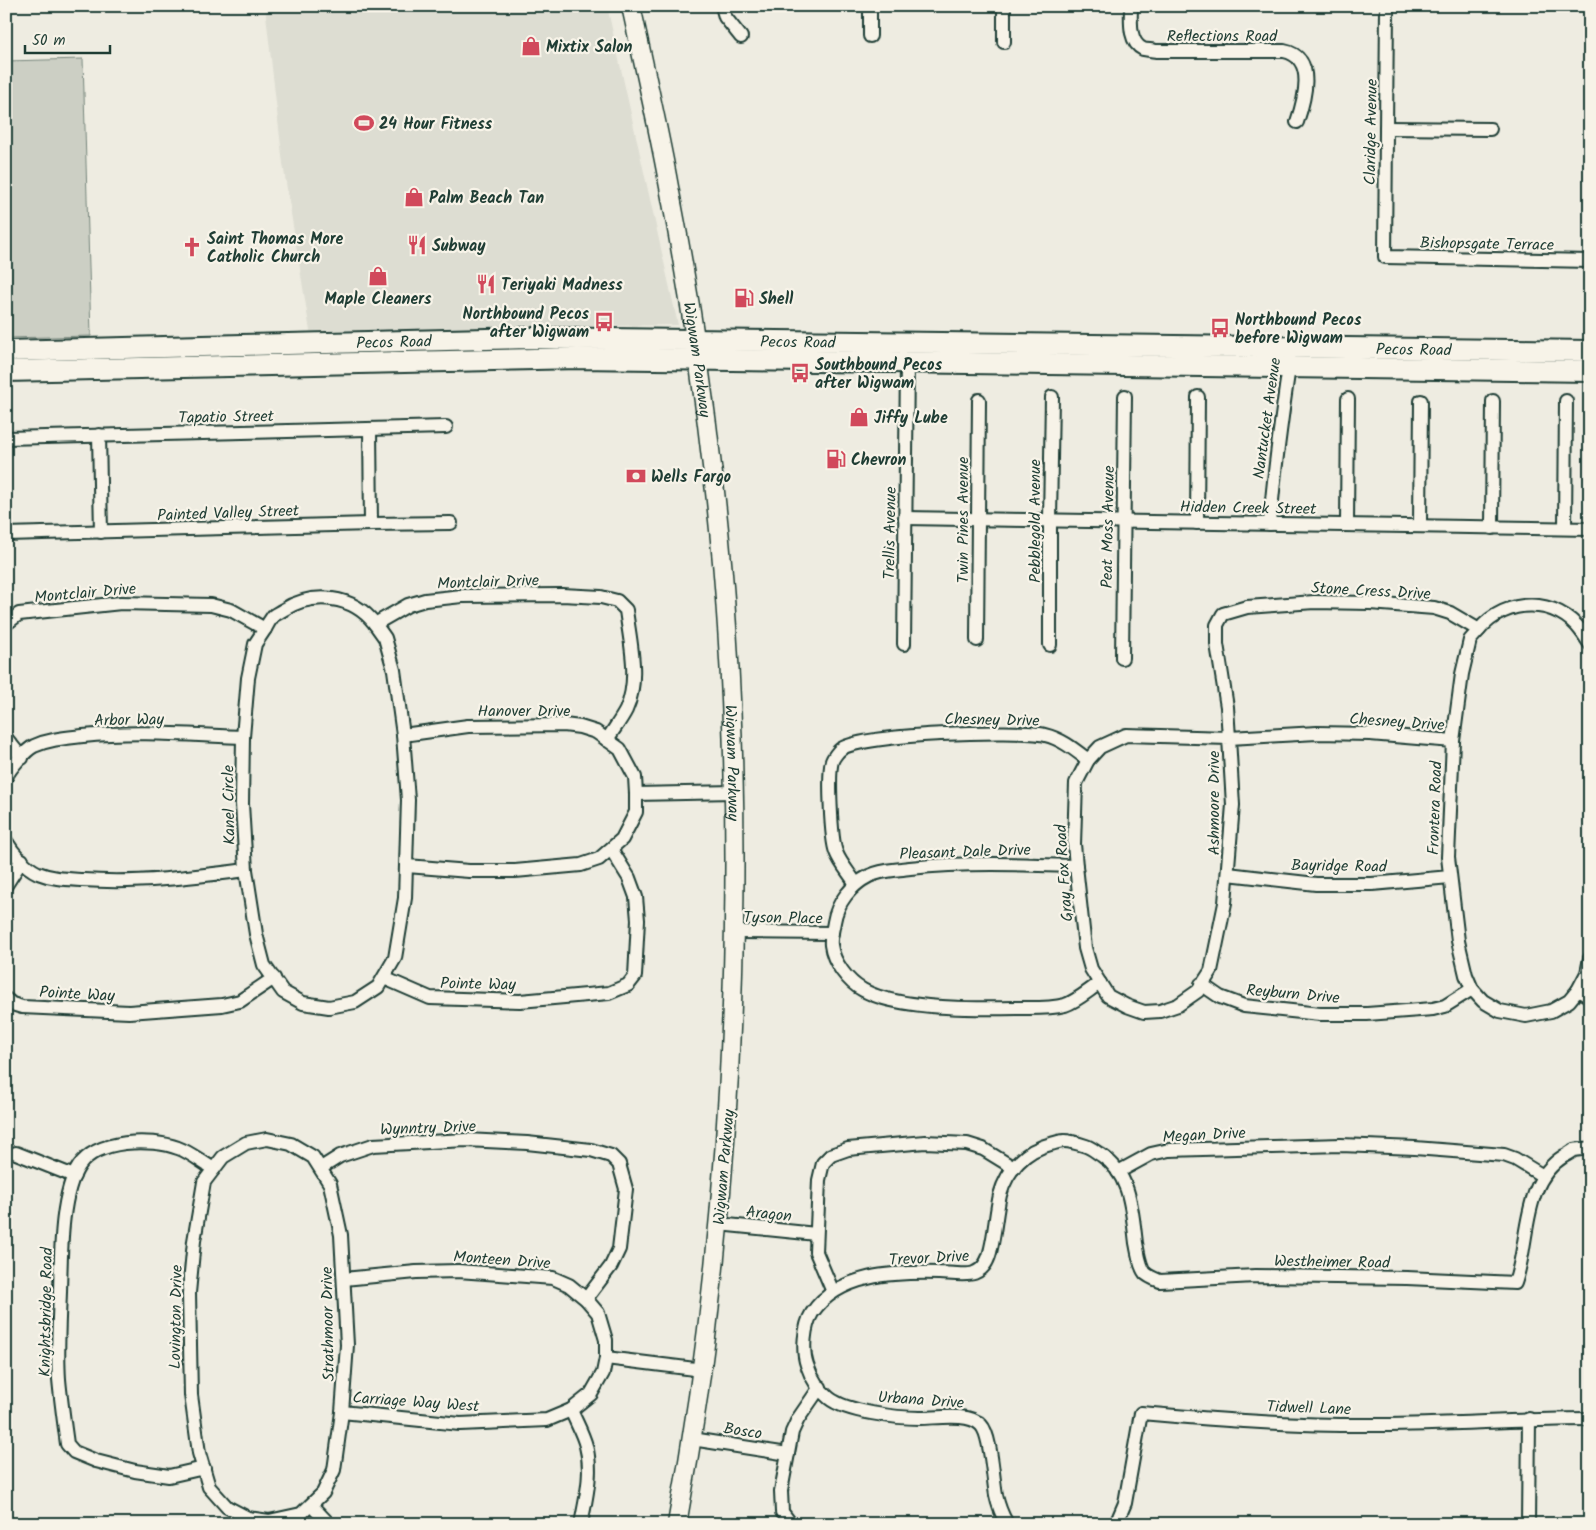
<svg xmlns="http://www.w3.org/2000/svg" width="1596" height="1530" viewBox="0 0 1596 1530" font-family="Kalam,sans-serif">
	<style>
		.built { fill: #ddddd2 }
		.green { fill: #cccfc4; stroke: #76867c }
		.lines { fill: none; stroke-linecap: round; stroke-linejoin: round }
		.minor-casing { stroke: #1f3d34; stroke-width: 16 }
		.secondary-casing { stroke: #1f3d34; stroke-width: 21 }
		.primary-casing { stroke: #1f3d34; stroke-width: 24 }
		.minor { stroke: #f7f3e8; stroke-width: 12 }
		.secondary { stroke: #f7f3e8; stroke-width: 18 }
		.primary { stroke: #f7f3e8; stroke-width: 20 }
		.labels { text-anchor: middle; stroke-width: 4.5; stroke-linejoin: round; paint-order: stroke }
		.street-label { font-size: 16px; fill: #1f3d34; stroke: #f7f3e8 }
		.poi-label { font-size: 16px; font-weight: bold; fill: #1f3d34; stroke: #f7f3e8; text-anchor: start }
	</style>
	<rect width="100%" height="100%" fill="#eeece1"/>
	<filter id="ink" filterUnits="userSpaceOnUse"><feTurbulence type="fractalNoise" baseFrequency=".02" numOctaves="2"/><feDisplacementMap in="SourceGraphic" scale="10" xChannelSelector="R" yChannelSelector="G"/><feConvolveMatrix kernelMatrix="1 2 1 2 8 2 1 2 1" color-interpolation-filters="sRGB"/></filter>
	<g filter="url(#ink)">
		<polygon class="built" points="265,6 607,6 678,325 310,331 283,164"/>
		<polygon class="green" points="83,59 91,336 6,338 6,61"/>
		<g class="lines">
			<defs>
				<g id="minor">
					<polyline points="722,6 725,17 741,37"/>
					<path d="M1131 6C1131 19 1128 42 1143 49 1147 50 1152 50 1156 51H1284C1317 57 1304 101 1297 122"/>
					<polyline points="1387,6 1385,257 1590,261"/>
					<polyline points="870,36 870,6"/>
					<polyline points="1004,42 1004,6"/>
					<polyline points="1386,128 1490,129"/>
					<polyline points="370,429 371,524"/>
					<polyline points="99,435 101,532"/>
					<polyline points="6,438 446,427"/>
					<polyline points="905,518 1590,529"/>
					<polyline points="1197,523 1198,397"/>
					<path d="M1270 524C1274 469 1282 414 1290 360"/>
					<polyline points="1347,525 1348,399"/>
					<polyline points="1420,526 1421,401"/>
					<polyline points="1492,528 1493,401"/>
					<polyline points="1565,528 1566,401"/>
					<polyline points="6,534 371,524 451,523"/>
					<path d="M6 624 19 614 121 603 211 605 231 610 265 629C267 625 270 620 273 616 276 614 280 612 283 610 313 591 353 595 375 624L408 605 425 600 462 596 562 595 601 597 617 601 626 610C630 642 640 679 626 710 621 720 613 730 607 740"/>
					<polyline points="265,629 255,644 248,678 243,737 242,804 246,870 256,934 264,965 283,992 303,1003 329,1007 355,1002 378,987 395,958 405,898 408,800 403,735 394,670 385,638 375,624"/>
					<polyline points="1479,630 1470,640 1462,674 1453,741 1448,857 1458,941 1466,975 1472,989 1483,1001 1500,1011 1526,1016 1551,1011 1569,1001 1578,990 1587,973 1590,958"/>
					<polyline points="1582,632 1590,644"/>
					<polyline points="977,640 979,400"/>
					<polyline points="904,644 907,363"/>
					<polyline points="1050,645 1050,520 1052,397"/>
					<polyline points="1122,658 1125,396"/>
					<polyline points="403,735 468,726 564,725 580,727 596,732 620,749 635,777 636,794 636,812 622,839 599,859 581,865 515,871 469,871 407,866"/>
					<polyline points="6,738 22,758"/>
					<path d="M1453 741 1370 734 1317 733 1229 738 1126 735 1100 747 1088 760 1076 783 1074 844 1076 866 1085 948 1091 969 1108 996 1127 1006 1144 1012 1160 1011 1178 1005 1198 991 1211 971 1225 903 1233 805 1229 738 1227 707 1217 644V625L1223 614 1247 607 1314 602 1370 603 1434 608 1450 613 1479 630C1506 597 1557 597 1582 632L1590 628"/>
					<path d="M6 777C10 768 26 750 34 746 50 739 66 738 83 736 136 730 190 735 243 737"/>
					<polyline points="636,794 734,792"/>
					<path d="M6 841C13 853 25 867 38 873 53 879 67 879 83 880 138 884 192 877 246 870"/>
					<path d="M1076 866C1020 864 965 862 910 868 896 870 881 870 869 876 851 885 837 903 834 922 833 929 830 938 831 945 833 962 848 982 863 990 897 1009 976 1009 1016 1008 1032 1008 1049 1009 1065 1005 1077 1001 1089 990 1100 983"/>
					<polyline points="1228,874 1316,884 1372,884 1450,877"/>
					<path d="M856 884C850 874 840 863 836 852 831 839 828 774 832 761 833 758 838 751 841 749 862 734 1017 729 1045 735 1062 739 1075 750 1088 760"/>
					<polyline points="6,885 22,860"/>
					<polyline points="735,932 832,933"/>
					<polyline points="384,978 430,998 520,1001 609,993 628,985 635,976 638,920 636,897 629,878 611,849"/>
					<polyline points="1201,984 1220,997 1244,1006 1320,1014 1367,1014 1433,1009 1445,1006 1472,989"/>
					<polyline points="1578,990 1590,997"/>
					<polyline points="6,999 12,1004 22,1007 129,1012 222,1005 240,1001 274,978"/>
					<polygon points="267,1139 291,1144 313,1157 330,1184 341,1235 347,1345 342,1412 334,1470 323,1493 301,1514 269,1521 248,1518 227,1507 209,1487 199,1453 191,1395 189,1293 194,1241 204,1182 223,1157 246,1143"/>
					<polyline points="16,1153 74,1176"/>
					<polyline points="321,1168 340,1156 373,1145 466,1140 527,1143 591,1150 611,1156 619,1164 626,1189 619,1249 611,1266 586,1299"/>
					<polyline points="1118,1172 1151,1154 1169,1150 1341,1145 1415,1148 1504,1155 1515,1159 1543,1176"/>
					<polyline points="718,1224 816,1234"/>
					<polyline points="833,1292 816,1252 819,1180 823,1163 831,1155 848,1149 925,1142 967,1144 983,1149 1014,1168"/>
					<polyline points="606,1358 703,1370"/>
					<path d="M571 1410C576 1422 583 1434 586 1446 593 1472 586 1498 581 1524"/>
					<polyline points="342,1412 460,1424 547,1420 571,1410 591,1394 603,1373 606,1358 606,1340 598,1313 586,1299 569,1285 553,1278 458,1271 416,1272 344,1279"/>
					<polyline points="692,1439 788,1454"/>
					<path d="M204 1468 169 1476 135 1471 96 1461 74 1452 67 1444C64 1422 61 1401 59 1379 57 1351 59 1321 60 1292 61 1258 60 1194 79 1166 97 1139 151 1138 178 1148 190 1152 203 1163 214 1169"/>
					<polyline points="311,1505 329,1524"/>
					<polyline points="791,1524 782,1512 781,1491 792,1432 798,1419 820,1387"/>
					<path d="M1007 1524C1002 1515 998 1505 996 1495 993 1479 991 1435 981 1425 969 1412 937 1418 920 1418 898 1418 846 1412 829 1398 819 1390 811 1377 807 1365 802 1351 804 1326 812 1313 839 1273 895 1272 939 1273 947 1273 967 1276 974 1273 985 1269 989 1259 991 1248 995 1231 996 1213 1000 1195 1007 1170 1025 1150 1051 1144 1055 1143 1060 1141 1064 1141 1071 1141 1080 1144 1086 1146 1092 1148 1096 1152 1101 1155 1131 1174 1132 1211 1136 1243 1138 1252 1139 1265 1145 1273 1149 1277 1155 1279 1160 1281L1255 1276 1407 1278 1515 1283C1530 1241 1521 1183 1564 1156 1567 1155 1571 1152 1574 1150 1579 1149 1585 1149 1590 1148"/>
					<path d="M1116 1524 1125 1503 1141 1413C1221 1420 1301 1426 1381 1425 1450 1425 1520 1419 1590 1419"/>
					<polyline points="1528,1524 1529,1419"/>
				</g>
				<g id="secondary">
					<path id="s1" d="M631 6C644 66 658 126 669 187 688 285 703 384 714 483 734 656 738 831 732 1005 726 1179 709 1353 677 1524"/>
				</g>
				<g id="primary">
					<path id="s2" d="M6 351 527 338 1590 351"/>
					<polyline points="6,371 578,358 1590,371"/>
				</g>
			</defs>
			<use href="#minor" class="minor-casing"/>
			<use href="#secondary" class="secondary-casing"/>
			<use href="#primary" class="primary-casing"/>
			<use href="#minor" class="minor"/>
			<use href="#secondary" class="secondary"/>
			<use href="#primary" class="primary"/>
		</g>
	</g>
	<defs>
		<symbol id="shop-bare" viewBox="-9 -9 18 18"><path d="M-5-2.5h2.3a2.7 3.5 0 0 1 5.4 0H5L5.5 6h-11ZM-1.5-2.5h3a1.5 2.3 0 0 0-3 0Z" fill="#d1495b" stroke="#f7f3e8" stroke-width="2.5" paint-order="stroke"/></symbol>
		<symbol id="stadium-bare" viewBox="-9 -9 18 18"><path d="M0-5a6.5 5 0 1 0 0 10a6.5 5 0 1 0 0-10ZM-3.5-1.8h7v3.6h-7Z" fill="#d1495b" stroke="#f7f3e8" stroke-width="2.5" paint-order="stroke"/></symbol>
		<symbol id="restaurant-bare" viewBox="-9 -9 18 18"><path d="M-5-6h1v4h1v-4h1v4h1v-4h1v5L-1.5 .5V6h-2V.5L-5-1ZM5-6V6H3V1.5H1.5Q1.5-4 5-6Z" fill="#d1495b" stroke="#f7f3e8" stroke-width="2.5" paint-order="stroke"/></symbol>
		<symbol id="church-bare" viewBox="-9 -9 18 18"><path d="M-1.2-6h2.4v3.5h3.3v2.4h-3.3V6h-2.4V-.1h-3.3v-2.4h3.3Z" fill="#d1495b" stroke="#f7f3e8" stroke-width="2.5" paint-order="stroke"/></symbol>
		<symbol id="fuel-bare" viewBox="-9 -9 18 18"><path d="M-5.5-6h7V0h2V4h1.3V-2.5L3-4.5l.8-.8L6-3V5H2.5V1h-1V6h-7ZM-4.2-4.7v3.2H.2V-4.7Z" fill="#d1495b" stroke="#f7f3e8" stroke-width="2.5" paint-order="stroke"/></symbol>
		<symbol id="bus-bare" viewBox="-9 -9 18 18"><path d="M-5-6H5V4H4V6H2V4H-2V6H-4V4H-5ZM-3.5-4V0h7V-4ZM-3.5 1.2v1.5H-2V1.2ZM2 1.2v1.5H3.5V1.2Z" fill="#d1495b" stroke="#f7f3e8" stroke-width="2.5" paint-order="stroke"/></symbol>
		<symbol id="bank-bare" viewBox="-9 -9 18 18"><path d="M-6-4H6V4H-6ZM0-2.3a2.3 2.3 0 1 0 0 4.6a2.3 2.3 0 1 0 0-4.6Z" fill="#d1495b" stroke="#f7f3e8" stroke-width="2.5" paint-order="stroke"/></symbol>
	</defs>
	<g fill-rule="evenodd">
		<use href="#shop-bare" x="517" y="32" width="28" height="28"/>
		<use href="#stadium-bare" x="350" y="109" width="28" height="28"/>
		<use href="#shop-bare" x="400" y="183" width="28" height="28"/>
		<use href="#restaurant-bare" x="403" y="231" width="28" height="28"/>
		<use href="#church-bare" x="178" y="233" width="28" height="28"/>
		<use href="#shop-bare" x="364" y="262" width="28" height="28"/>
		<use href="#restaurant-bare" x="472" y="270" width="28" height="28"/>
		<use href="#fuel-bare" x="730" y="284" width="28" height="28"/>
		<use href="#bus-bare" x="590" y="308" width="28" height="28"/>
		<use href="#bus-bare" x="1206" y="314" width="28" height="28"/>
		<use href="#bus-bare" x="786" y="359" width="28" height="28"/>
		<use href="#shop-bare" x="845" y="403" width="28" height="28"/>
		<use href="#fuel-bare" x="822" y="445" width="28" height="28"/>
		<use href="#bank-bare" x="622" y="462" width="28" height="28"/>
	</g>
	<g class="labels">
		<g class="street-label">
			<text x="1222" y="41">Reflections Road</text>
			<text transform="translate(1370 132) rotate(-89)" y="6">Claridge Avenue</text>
			<text transform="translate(1487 243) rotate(1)" y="6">Bishopsgate Terrace</text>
			<text dy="6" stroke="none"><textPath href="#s2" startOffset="792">Pecos Road</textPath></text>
			<text dy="6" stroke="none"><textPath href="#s2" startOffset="388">Pecos Road</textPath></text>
			<text dy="6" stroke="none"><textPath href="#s2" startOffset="1408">Pecos Road</textPath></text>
			<text dy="6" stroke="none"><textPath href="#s1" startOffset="360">Wigwam Parkway</textPath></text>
			<text transform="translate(226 416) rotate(-1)" y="6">Tapatio Street</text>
			<text transform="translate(1266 418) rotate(-82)" y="6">Nantucket Avenue</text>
			<text transform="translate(1248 507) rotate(1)" y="6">Hidden Creek Street</text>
			<text transform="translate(228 512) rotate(-2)" y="6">Painted Valley Street</text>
			<text transform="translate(962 520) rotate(-90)" y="6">Twin Pines Avenue</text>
			<text transform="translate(1034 521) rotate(-90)" y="6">Pebblegold Avenue</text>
			<text transform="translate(1107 527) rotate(-89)" y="6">Peat Moss Avenue</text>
			<text transform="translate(889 533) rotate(-89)" y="6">Trellis Avenue</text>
			<text transform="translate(488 581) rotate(-2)" y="6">Montclair Drive</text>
			<text transform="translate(1371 590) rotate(3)" y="6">Stone Cress Drive</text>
			<text transform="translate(85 592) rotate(-5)" y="6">Montclair Drive</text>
			<text x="524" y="716">Hanover Drive</text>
			<text transform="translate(129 719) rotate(-1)" y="6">Arbor Way</text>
			<text transform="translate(992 719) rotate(1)" y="6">Chesney Drive</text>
			<text transform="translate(1397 721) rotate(4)" y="6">Chesney Drive</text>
			<text dy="6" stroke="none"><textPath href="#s1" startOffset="765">Wigwam Parkway</textPath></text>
			<text transform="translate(1213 803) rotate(-90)" y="6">Ashmoore Drive</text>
			<text transform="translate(228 805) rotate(-91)" y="6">Kanel Circle</text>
			<text transform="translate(1434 808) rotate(-88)" y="6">Frontera Road</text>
			<text transform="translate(965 851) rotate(-2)" y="6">Pleasant Dale Drive</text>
			<text transform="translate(1339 865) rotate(1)" y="6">Bayridge Road</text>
			<text transform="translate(1063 873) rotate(-94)" y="6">Gray Fox Road</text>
			<text transform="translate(783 917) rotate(1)" y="6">Tyson Place</text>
			<text transform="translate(478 983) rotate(1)" y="6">Pointe Way</text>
			<text transform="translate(77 993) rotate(3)" y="6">Pointe Way</text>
			<text transform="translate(1293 993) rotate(5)" y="6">Reyburn Drive</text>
			<text transform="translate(428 1127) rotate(-2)" y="6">Wynntry Drive</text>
			<text transform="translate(1204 1134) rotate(-3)" y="6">Megan Drive</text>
			<text transform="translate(723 1167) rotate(-85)" y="6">Wigwam Parkway</text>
			<text transform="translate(769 1213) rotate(6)" y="6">Aragon</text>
			<text transform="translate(929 1257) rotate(-3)" y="6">Trevor Drive</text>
			<text transform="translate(502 1259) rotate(4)" y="6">Monteen Drive</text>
			<text transform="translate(1332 1261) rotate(1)" y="6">Westheimer Road</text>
			<text transform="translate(45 1312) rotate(-89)" y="6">Knightsbridge Road</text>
			<text transform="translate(175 1317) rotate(-89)" y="6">Lovington Drive</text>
			<text transform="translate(327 1324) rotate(-91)" y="6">Strathmoor Drive</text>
			<text transform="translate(921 1399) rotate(4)" y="6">Urbana Drive</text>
			<text transform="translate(416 1401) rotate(4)" y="6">Carriage Way West</text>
			<text transform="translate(1309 1407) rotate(2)" y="6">Tidwell Lane</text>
			<text transform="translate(743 1430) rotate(9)" y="6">Bosco</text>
		</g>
		<g class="poi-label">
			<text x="546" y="52">Mixtix Salon</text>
			<text x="379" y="129">24 Hour Fitness</text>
			<text x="429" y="203">Palm Beach Tan</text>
			<text x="207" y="244">Saint Thomas More<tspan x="207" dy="18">Catholic Church</tspan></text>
			<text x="432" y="251">Subway</text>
			<text x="501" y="290">Teriyaki Madness</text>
			<text x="378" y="304" text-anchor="middle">Maple Cleaners</text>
			<text x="759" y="304">Shell</text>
			<text x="589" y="319" text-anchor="end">Northbound Pecos<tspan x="589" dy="18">after Wigwam</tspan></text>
			<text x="1235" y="325">Northbound Pecos<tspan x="1235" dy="18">before Wigwam</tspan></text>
			<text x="815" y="370">Southbound Pecos<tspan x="815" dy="18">after Wigwam</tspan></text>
			<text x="874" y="423">Jiffy Lube</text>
			<text x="851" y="465">Chevron</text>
			<text x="651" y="482">Wells Fargo</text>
		</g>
	</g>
	<rect width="1596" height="1530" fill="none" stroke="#f7f3e8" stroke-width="25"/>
	<rect x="12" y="12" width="1571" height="1505" fill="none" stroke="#1f3d34" stroke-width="2" filter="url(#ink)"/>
	<path d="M25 45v8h85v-8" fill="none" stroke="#1f3d34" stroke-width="2.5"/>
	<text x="32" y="45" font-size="15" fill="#1f3d34" stroke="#f7f3e8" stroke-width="4" paint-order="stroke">50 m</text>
</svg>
